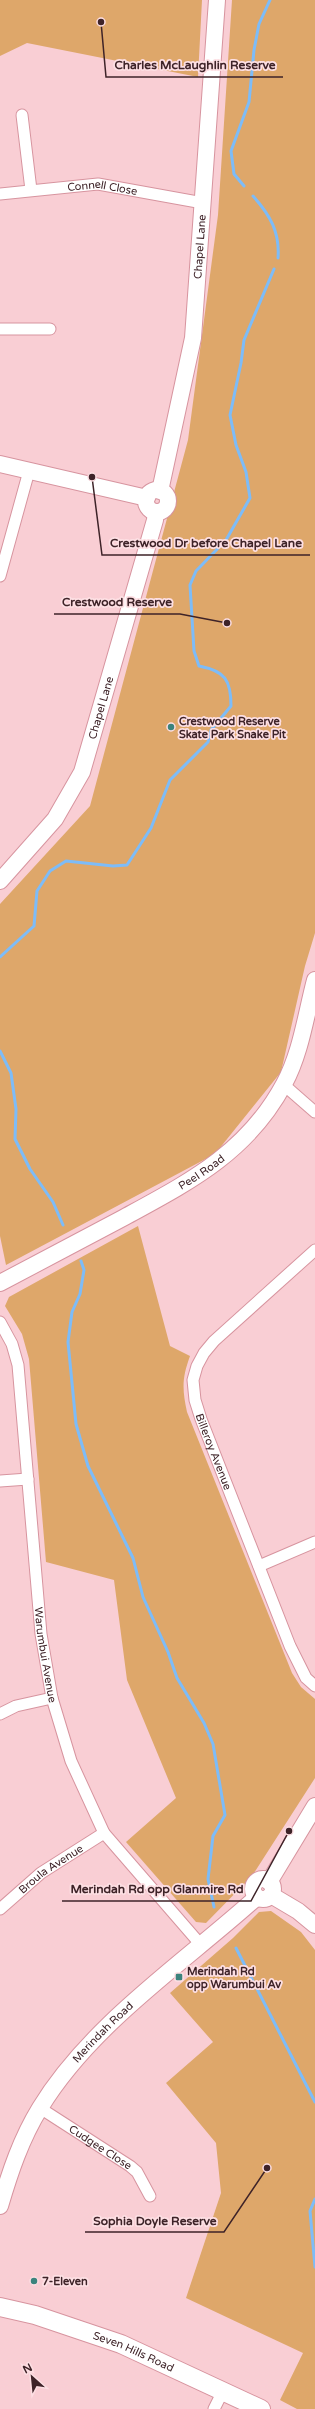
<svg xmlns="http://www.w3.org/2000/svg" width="315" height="2409" viewBox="0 0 315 2409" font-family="'Varela Round',sans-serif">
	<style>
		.green { fill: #dea76a }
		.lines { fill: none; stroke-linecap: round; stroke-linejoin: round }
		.stream { stroke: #7dbcf8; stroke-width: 3 }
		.street-casing { stroke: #d7949f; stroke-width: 13 }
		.secondary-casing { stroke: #d7949f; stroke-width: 18 }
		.primary-casing { stroke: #d7949f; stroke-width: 20 }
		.street { stroke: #fff; stroke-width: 11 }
		.secondary { stroke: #fff; stroke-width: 16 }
		.primary { stroke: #fff; stroke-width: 18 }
		.poi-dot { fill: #3b837d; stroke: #fddfe3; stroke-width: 1.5 }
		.labels { text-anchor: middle; stroke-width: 3.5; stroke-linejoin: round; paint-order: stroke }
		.street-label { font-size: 11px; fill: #3e2328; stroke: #fddfe3 }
		.poi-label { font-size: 11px; font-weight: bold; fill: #3e2328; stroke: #fddfe3; text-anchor: start }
		.leader { fill: none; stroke: #3e2328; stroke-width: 1.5 }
		.callout-dot { fill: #3e2328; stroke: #fddfe3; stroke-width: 1.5 }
		.callout-label { font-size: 12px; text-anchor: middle; font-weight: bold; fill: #3e2328; stroke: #fddfe3; stroke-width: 3.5; stroke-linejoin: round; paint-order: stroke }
	</style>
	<rect width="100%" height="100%" fill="#f9ced4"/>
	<g class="green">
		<polygon points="0,0 202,0 198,77 27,43 0,56"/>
		<polygon points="232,0 315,0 315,933 305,966 281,1072 215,1154 6,1265 0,1236 0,904 90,806 188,440 218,215"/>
		<path d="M138 1226 170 1346 190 1356C182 1378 182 1389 187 1412L292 1673 301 1687 315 1699V1778L252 1876 206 1923 196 1922 126 1842 176 1798 127 1680 114 1580 46 1562 29 1359 22 1334 5 1306 9 1297Z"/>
		<polygon points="271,1911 301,1932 315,1950 315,2409 297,2409 280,2400 303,2353 186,2298 221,2193 216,2143 166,2083 213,2042 170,1993 233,1938 259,1912"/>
	</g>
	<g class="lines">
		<g class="stream">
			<polyline points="244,186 234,174 231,151 249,102 254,50 259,24 270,0"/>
			<path d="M253 196C270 215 280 232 278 258"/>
			<path d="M0 957 34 926 37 891 50 871 66 861 113 866 127 865 151 828 170 780 208 742 211 730 231 706C231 680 225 671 199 666L194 651 190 585 196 571 226 540 250 498 246 472 236 445 230 415 241 363 244 340 274 269"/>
			<polyline points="0,1051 11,1073 16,1109 15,1139 30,1169 53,1202 63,1225"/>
			<polyline points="81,1261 84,1270 80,1294 72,1312 68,1342 76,1424 88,1466 133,1558 143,1597 168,1652 177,1678 204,1723 213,1744 225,1815 213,1836 208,1879 214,1907"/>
			<polyline points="236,1948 315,2102"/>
			<polyline points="315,2199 310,2211 315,2267"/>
		</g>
		<defs>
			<g id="street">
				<polyline points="22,115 31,190"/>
				<path id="s1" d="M0 194 98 184 203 203"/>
				<polyline points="0,329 50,329"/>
				<polyline points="0,576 29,471"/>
				<polyline points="284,1085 315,1112"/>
				<path id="s2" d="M315 1250 214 1341 204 1353 197 1366 193 1380 195 1400 201 1419 290 1646 306 1678 315 1686"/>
				<path id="s3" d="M0 1322 12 1344 18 1365 41 1634 52 1698 71 1761 104 1833 201 1945"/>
				<polyline points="0,1481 28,1479"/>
				<polyline points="259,1566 315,1542"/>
				<polyline points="0,1714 16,1706 52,1698"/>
				<path id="s4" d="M0 1909 41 1873 104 1833"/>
				<path id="s5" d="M40 2108 130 2166 137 2172 150 2196"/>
				<polyline points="214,2409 223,2391"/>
			</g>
			<g id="secondary">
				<polyline points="0,464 147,498"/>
				<circle cx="157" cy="501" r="11"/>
				<path id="s6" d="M160 491 193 338 217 0"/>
				<path id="s7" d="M0 881 55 819 82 772 155 520 156 512"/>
				<path id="s8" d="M0 1283C41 1261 82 1240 123 1218 189 1182 247 1153 284 1084 301 1053 306 1014 315 980"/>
				<circle cx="263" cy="1889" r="10"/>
				<polyline points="269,1882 315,1806"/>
				<polyline points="271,1895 298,1911 315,1925"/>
				<path id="s9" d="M0 2206C10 2172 21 2139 40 2108 91 2024 185 1962 257 1897"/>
			</g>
			<g id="primary">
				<path id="s10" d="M0 2307 35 2315 121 2344 261 2409"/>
			</g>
		</defs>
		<use href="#street" class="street-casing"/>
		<use href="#secondary" class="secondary-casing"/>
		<use href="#primary" class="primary-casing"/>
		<use href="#street" class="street"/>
		<use href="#secondary" class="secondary"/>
		<use href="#primary" class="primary"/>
	</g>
	<g class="poi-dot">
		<circle cx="171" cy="727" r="4"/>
		<rect x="175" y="1973" width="8" height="8" rx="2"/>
		<circle cx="34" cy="2281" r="4"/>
	</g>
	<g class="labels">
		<g class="street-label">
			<text dy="4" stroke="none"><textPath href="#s1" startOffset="103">Connell Close</textPath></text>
			<text dy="4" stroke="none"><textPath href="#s6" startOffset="248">Chapel Lane</textPath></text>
			<text dy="4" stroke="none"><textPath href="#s7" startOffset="204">Chapel Lane</textPath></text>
			<text dy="4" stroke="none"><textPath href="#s8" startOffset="230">Peel Road</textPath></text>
			<text dy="4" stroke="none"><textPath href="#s2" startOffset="256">Billeroy Avenue</textPath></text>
			<text dy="4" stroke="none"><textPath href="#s3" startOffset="338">Warumbui Avenue</textPath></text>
			<text dy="4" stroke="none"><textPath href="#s4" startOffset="65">Broula Avenue</textPath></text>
			<text dy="4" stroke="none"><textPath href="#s9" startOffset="205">Merindah Road</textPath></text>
			<text dy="4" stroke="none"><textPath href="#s5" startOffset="72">Cudgee Close</textPath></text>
			<text dy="4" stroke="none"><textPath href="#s10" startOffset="141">Seven Hills Road</textPath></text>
		</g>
		<g class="poi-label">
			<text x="179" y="725">Crestwood Reserve<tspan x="179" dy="13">Skate Park Snake Pit</tspan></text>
			<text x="187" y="1975">Merindah Rd<tspan x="187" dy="13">opp Warumbui Av</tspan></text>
			<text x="42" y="2285">7-Eleven</text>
		</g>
	</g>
	<path class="leader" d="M101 22L106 77H283M92 477L102 555H310M227 623L180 614H54M289 1831L251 1901H62M267 2168L224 2232H85"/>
	<g class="callout-dot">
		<circle cx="101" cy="22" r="4"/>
		<circle cx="92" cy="477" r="4"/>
		<circle cx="227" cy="623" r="4"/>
		<circle cx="289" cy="1831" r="4"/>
		<circle cx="267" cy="2168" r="4"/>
	</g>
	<g class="callout-label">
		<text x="195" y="69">Charles McLaughlin Reserve</text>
		<text x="206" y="547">Crestwood Dr before Chapel Lane</text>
		<text x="117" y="606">Crestwood Reserve</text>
		<text x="157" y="1893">Merindah Rd opp Glanmire Rd</text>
		<text x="155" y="2225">Sophia Doyle Reserve</text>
	</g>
	<g transform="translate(32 2377) rotate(333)" stroke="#fddfe3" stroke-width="3" paint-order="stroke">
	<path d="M0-3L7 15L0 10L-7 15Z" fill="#3e2328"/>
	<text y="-6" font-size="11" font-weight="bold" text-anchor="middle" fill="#3e2328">N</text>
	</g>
</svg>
